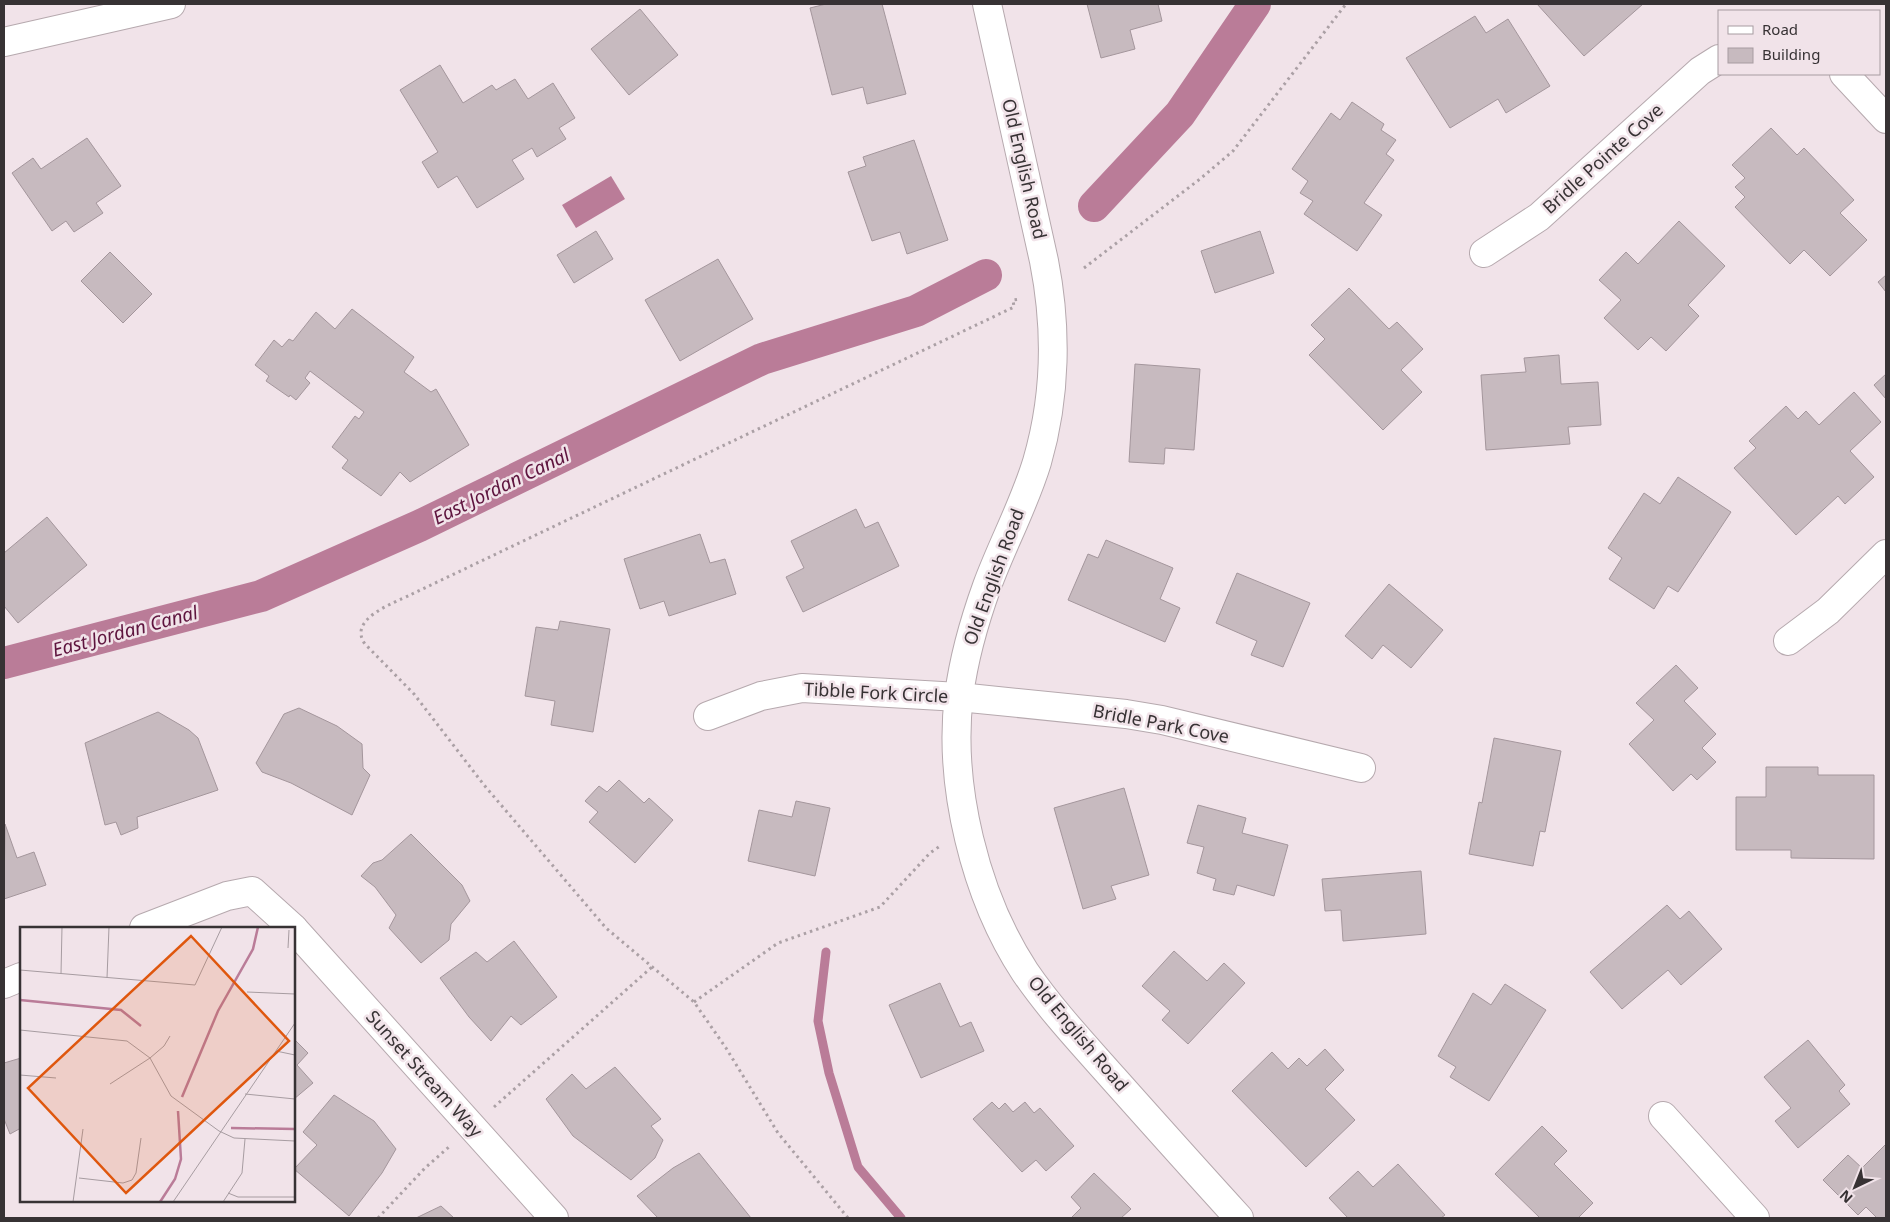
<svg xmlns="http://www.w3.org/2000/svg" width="1890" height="1222" viewBox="0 0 1890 1222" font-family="'Noto Sans',sans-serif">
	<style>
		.water { fill: #ba7c98 }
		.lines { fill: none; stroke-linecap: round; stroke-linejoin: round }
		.stream { stroke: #ba7c98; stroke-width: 9 }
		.canal { stroke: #ba7c98; stroke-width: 32 }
		.building { fill: #c7babf; stroke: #a4969c }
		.street-casing { stroke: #b6a9ae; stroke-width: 30 }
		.secondary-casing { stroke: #b6a9ae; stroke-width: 30 }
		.path { stroke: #aba0a5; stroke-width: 3; stroke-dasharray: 2.5 4; stroke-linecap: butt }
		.street { stroke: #fff; stroke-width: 28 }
		.secondary { stroke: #fff; stroke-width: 28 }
		.labels { text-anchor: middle; stroke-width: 5; stroke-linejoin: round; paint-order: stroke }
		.street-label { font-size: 18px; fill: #373234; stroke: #f1e3e9 }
		.water-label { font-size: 19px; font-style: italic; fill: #5e143e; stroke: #f1e3e9 }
		.inset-river { fill: none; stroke: #ba7c98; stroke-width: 2.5 }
		.inset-road { fill: none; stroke: #a79ca1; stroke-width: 1 }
		.view { fill: #df570e; fill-opacity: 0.15; stroke: #df570e; stroke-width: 2.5 }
		.inset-edge { fill: none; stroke: #373234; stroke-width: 2.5 }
	</style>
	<rect width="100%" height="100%" fill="#f1e3e9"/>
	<polygon class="water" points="611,176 625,199 576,228 562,205"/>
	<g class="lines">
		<polyline class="stream" points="826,952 818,1021 829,1073 858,1167 901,1218"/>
		<g class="canal">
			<polyline points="1094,206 1180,114 1255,4"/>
			<polyline points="4,663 261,596 419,526 762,359 916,311 986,275"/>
		</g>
	</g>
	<g class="building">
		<polygon points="826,4 882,4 906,94 867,104 863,87 832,95 810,8"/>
		<polygon points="1087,4 1158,4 1162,21 1130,30 1135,49 1101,58"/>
		<polygon points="1537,4 1643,4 1584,56"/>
		<polygon points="640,9 678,55 629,95 591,49"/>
		<polygon points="1475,16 1486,33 1508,19 1550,86 1506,113 1498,99 1450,128 1406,58"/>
		<polygon points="440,65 463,103 492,85 496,90 515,79 528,99 553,83 575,118 559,128 566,139 537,157 532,148 512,160 524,179 477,208 457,176 438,188 422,162 438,152 400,90"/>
		<polygon points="1352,102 1384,124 1381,130 1396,140 1386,154 1394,160 1364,203 1382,215 1357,251 1304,214 1313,201 1300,193 1308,181 1292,169 1331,113 1340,120"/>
		<polygon points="1771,128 1797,155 1804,148 1854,200 1840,213 1867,240 1830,276 1804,250 1790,264 1735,207 1745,197 1735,187 1745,178 1732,165"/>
		<polygon points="87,138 121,186 96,203 103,213 74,232 66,221 52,231 12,173 33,158 41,169"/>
		<polygon points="914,140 948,240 907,254 900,232 872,241 848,172 866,166 863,157"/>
		<polygon points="1679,221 1725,266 1688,305 1699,316 1666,351 1651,337 1638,350 1604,318 1621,300 1599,280 1626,252 1638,264"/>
		<polygon points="596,231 613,259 574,283 557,255"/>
		<polygon points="1260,231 1274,273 1215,293 1201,251"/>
		<polygon points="110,252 152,294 123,323 81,281"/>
		<polygon points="718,259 753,319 680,361 645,300"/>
		<polygon points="1886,275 1886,292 1878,282"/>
		<polygon points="1349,288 1389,329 1397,322 1423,349 1401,370 1422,392 1383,430 1309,355 1325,339 1311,325"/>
		<polygon points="352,309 414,357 404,372 431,392 436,389 469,445 410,482 400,472 381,496 342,468 348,460 332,447 355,416 359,419 364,412 310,371 305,378 310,383 296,400 290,395 289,397 266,381 269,376 255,365 274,340 282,347 289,339 293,341 316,312 335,329"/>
		<polygon points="1559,355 1561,384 1598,382 1601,425 1568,427 1570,444 1486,450 1481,375 1526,372 1524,358"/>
		<polygon points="1135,364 1200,369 1194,450 1165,448 1164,464 1129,462"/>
		<polygon points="1886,374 1886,399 1874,385"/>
		<polygon points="1854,392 1881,422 1850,451 1874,477 1845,504 1838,496 1796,535 1734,468 1756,448 1749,441 1786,406 1798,419 1806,411 1819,425"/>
		<polygon points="1678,477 1731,512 1678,592 1668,586 1654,609 1609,579 1622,558 1608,548 1644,493 1660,504"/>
		<polygon points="856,509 865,528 878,522 899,566 803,612 786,577 804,568 791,541"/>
		<polygon points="47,517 87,565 18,623 4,606 4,553"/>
		<polygon points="700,534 710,563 725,559 736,594 669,616 664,601 640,609 624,559"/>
		<polygon points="1106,540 1173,568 1160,599 1180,608 1165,642 1068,600 1088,554 1098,558"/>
		<polygon points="1237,573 1310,603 1283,667 1251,655 1257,641 1216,623"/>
		<polygon points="1389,584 1443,630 1411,668 1383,645 1372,659 1345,636"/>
		<polygon points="560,621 610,629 593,732 551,725 555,701 525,696 536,627 558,630"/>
		<polygon points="1676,665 1698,688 1684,701 1716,734 1702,748 1716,762 1697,780 1691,774 1673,791 1629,744 1654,720 1636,703"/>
		<polygon points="299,708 337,726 362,744 363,768 370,775 352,815 291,783 262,772 256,763 284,714"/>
		<polygon points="158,712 189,730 198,738 218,790 137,817 138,828 121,835 116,822 105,825 85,743"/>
		<polygon points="1494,738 1561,751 1545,832 1540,831 1533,866 1469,854 1479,802 1482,803"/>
		<polygon points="1766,767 1818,767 1818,775 1874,775 1874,859 1791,858 1791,850 1736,850 1736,797 1766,797"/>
		<polygon points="619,780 644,803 649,798 673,820 635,863 589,822 598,812 585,801 599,786 607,792"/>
		<polygon points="1124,788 1149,875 1111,886 1116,899 1083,909 1054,808"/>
		<polygon points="796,801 830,808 815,876 748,861 759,810 792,817"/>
		<polygon points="1198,805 1246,818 1242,833 1288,845 1274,896 1237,885 1234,895 1213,890 1216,879 1197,873 1204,847 1187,843"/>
		<polygon points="5,824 17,858 34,852 46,885 4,899"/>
		<polygon points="411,834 462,885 470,901 451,924 449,940 421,963 389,928 396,915 375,887 361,876 373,863 382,860"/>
		<polygon points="1421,871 1426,934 1343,941 1341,910 1325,911 1322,879"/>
		<polygon points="1667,905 1680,919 1689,911 1722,949 1681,985 1668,970 1622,1009 1590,972"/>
		<polygon points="514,941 557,997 521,1025 511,1016 491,1041 469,1017 440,978 476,952 487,962"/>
		<polygon points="1174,951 1207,981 1224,963 1245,983 1188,1044 1162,1020 1170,1011 1142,986"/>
		<polygon points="940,983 960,1027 971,1022 984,1051 921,1078 889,1005"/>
		<polygon points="1505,984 1546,1010 1489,1101 1450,1077 1456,1067 1438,1056 1473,993 1491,1005"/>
		<polygon points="294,1039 308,1053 297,1065 313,1083 294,1099"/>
		<polygon points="1808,1040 1845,1085 1839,1091 1850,1104 1798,1148 1775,1121 1791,1108 1764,1077"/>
		<polygon points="1325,1049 1344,1070 1325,1089 1355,1120 1306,1167 1232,1091 1272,1052 1288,1069 1299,1058 1307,1066"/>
		<polygon points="21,1058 21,1128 10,1134 4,1119 4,1063"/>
		<polygon points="615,1067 661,1119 651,1126 663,1140 655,1158 631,1180 573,1136 546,1099 572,1074 586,1089"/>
		<polygon points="334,1095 374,1121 396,1149 382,1173 349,1216 294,1169 317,1145 303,1132"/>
		<polygon points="992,1102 999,1109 1005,1103 1013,1112 1025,1102 1034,1113 1040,1108 1074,1146 1046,1171 1036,1160 1022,1172 973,1119"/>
		<polygon points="1542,1126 1567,1151 1554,1164 1593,1203 1578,1218 1540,1218 1495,1174"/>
		<polygon points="1886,1144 1886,1218 1877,1218 1866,1207 1858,1215 1823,1180 1848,1155 1862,1168"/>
		<polygon points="699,1153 751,1218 658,1218 637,1196 673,1168"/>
		<polygon points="1398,1164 1445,1215 1441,1218 1348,1218 1329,1198 1358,1171 1373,1187"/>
		<polygon points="1094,1173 1131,1209 1121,1218 1071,1218 1081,1208 1071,1197"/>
		<polygon points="441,1206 454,1218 416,1218"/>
	</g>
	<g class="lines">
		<defs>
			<g id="street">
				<path d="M987 4 1044 261C1057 327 1056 397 1037 462 1024 505 1002 545 987 586 974 622 964 657 959 695 948 785 975 896 1025 972 1051 1010 1083 1044 1114 1079 1155 1125 1197 1172 1239 1218"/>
				<polyline points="1844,74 1886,119"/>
				<polyline points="1484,253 1539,217 1700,71 1719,59"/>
				<polyline points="1788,641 1828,611 1886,554"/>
				<polyline points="708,716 761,696 802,688 959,697 1126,714 1162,720 1361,768"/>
				<polyline points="144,928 227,896 252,891 293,928"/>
				<polyline points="294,929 554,1218"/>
				<polyline points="4,984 21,977"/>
				<polyline points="1663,1116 1755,1218"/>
			</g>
			<polyline id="secondary" points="4,42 171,4"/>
		</defs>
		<use href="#street" class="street-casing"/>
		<use href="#secondary" class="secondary-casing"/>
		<g class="path">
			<polyline points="1084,268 1200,179 1233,151 1346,4"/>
			<polyline points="694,1002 778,943 880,907 930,853 940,846"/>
			<polyline points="494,1107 652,967"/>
			<polyline points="378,1218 425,1168 450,1146"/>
			<path d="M848 1218 778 1133 726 1048 694 1002 606 928 484 785 414 694 365 644C347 619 394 603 410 595L1014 307 1013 300 1020 299"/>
		</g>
		<use href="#street" class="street"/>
		<use href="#secondary" class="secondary"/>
	</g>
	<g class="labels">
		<g class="street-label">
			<text transform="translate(1603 159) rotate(-42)" y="6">Bridle Pointe Cove</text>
			<text transform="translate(1024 169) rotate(77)" y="6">Old English Road</text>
			<text transform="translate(994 577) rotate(-70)" y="6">Old English Road</text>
			<text transform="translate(876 693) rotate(3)" y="6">Tibble Fork Circle</text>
			<text transform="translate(1161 724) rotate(11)" y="6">Bridle Park Cove</text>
			<text transform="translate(1078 1034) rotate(50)" y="6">Old English Road</text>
			<text transform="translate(424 1074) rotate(48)" y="6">Sunset Stream Way</text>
		</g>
		<g class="water-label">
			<text transform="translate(501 486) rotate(-26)" y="7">East Jordan Canal</text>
			<text transform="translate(125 631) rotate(-15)" y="7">East Jordan Canal</text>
		</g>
	</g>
	<g transform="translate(20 927)">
		<rect width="275" height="275" fill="#f1e3e9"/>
		<path class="inset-river" d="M0 73 101 83 121 99M162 170 198 84 233 22 238 0M211 201 275 202M140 275 155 252 161 232 158 184"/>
		<path class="inset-road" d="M268 21 269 3M0 43 175 58 202 0M41 47 42 0M87 51 89 0M227 65 275 67M0 103 107 114 130 131 151 169 199 204 214 211 275 214M256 124 275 128M0 148 36 151M90 157 130 131 144 119 150 109M225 167 275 172M59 251 103 256 112 253 116 246 121 211M208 266 218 270H275M53 275 63 202M153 275 275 96M203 275 222 246 225 212"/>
		<path class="view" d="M171 9 269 114 106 266 8 161Z"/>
		<rect width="275" height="275" class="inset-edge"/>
	</g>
	<rect width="1890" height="1222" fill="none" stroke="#373234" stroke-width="10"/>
	<rect x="1718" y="10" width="162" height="65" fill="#f1e3e9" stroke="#a79ca1"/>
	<rect x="1728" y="26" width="25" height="8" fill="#ffffff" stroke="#a79ca1"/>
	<text x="1762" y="35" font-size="15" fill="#373234">Road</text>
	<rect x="1728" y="48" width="25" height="15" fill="#c7babf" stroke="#a79ca1"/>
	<text x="1762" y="60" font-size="15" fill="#373234">Building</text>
	<g transform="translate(1855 1187) rotate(223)" stroke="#f1e3e9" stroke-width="4" paint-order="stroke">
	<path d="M0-4L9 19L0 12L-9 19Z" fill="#373234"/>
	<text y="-8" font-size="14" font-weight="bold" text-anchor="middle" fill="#373234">N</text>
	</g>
</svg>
